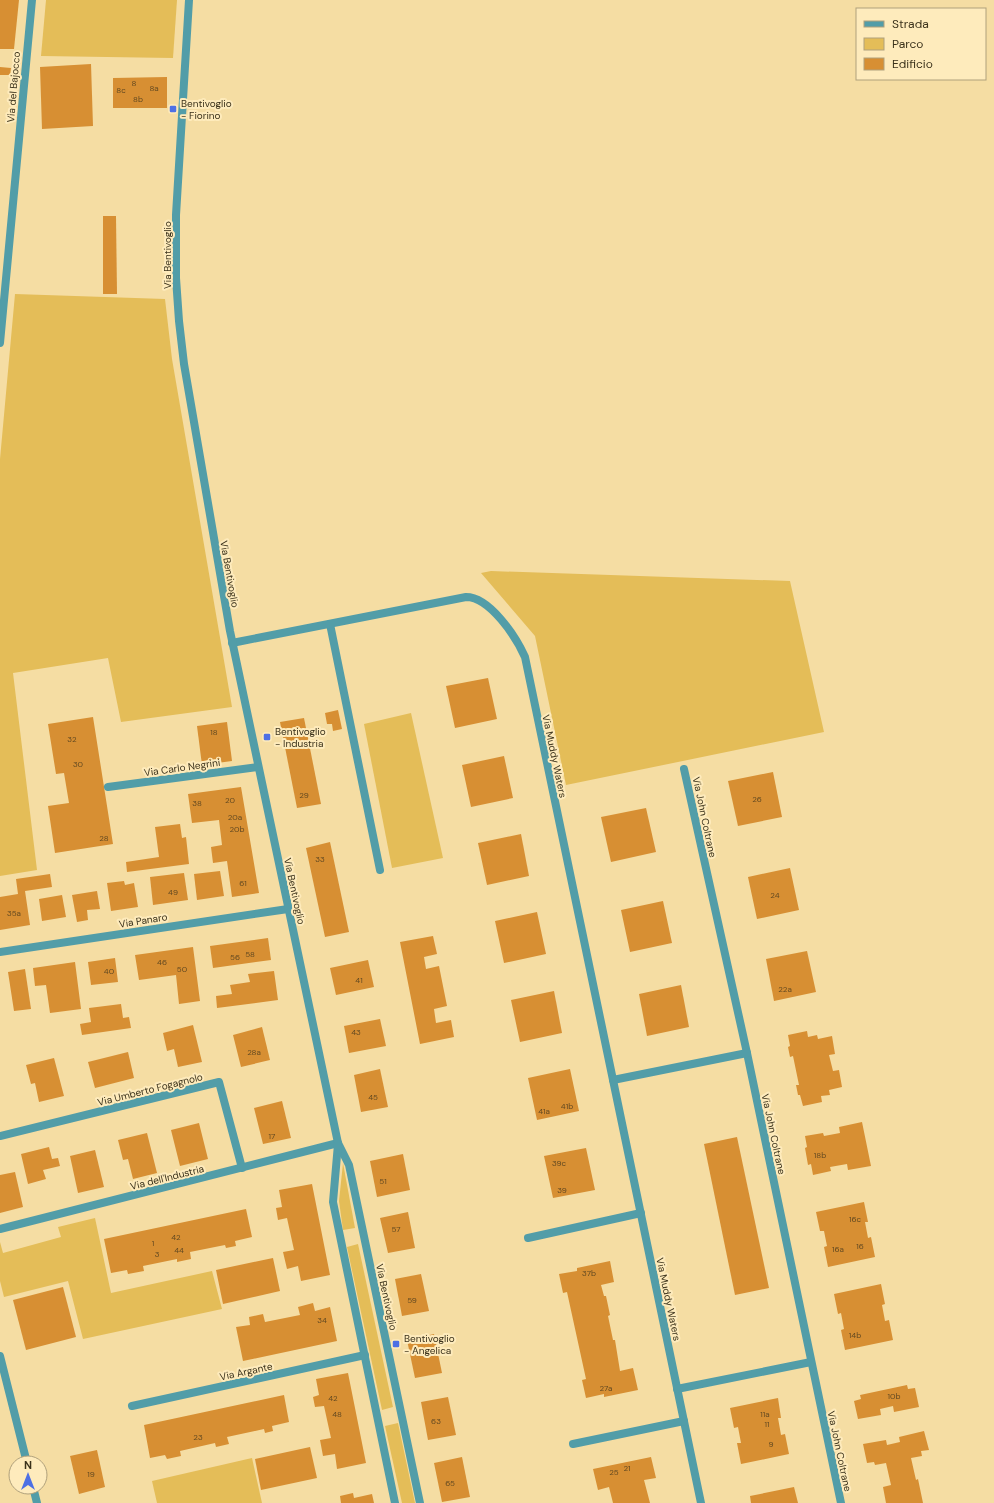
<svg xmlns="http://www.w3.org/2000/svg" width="994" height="1503" viewBox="0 0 994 1503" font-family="'DM Sans',sans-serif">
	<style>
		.green { fill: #e4bd58 }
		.building { fill: #d78f33 }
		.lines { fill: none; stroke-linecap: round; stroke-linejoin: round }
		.minor { stroke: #529da8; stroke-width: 8 }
		.tertiary { stroke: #529da8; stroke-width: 8 }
		.poi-dot { fill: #4e70e4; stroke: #feebbc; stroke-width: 1.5 }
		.labels { text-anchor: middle; stroke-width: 4; stroke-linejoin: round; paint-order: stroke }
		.number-label { font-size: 8px; fill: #624921 }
		.street-label { font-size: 10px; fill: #3b321b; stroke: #feebbc }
		.poi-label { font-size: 10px; fill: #3b321b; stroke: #feebbc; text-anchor: start }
	</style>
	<rect width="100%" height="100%" fill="#f5dda3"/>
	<g class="green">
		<polygon points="46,0 177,0 173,58 41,56"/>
		<polygon points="15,294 165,299 172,359 232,707 121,722 108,658 13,673 37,870 0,876 0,459"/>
		<polygon points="491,571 790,581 824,732 566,785 535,636 481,573"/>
		<polygon points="411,713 443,858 392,868 364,724"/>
		<polygon points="343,1163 355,1228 343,1230 339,1201"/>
		<polygon points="95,1218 111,1293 212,1271 222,1309 83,1339 68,1281 4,1297 0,1281 0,1242 3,1253 61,1237 58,1227"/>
		<polygon points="358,1244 393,1407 382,1410 347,1247"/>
		<polygon points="398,1423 415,1503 402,1503 385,1426"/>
		<polygon points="252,1458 262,1503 157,1503 152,1481"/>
	</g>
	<g class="building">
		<polygon points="0,0 19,0 14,49 0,49"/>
		<polygon points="91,64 93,126 42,129 40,67"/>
		<polygon points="0,67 11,68 10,75 0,75"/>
		<polygon points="167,77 167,108 113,108 113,78"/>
		<polygon points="103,216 116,216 117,294 103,294"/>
		<polygon points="488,678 497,719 455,728 446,686"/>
		<polygon points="338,710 342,729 333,731 332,724 327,724 325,713"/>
		<polygon points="93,717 113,844 55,853 48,806 69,803 64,773 56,774 48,724"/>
		<polygon points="304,718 321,804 297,808 280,722"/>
		<polygon points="227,722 232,761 202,765 197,726"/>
		<polygon points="504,756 513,798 471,807 462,765"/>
		<polygon points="773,772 782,817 738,826 728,781"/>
		<polygon points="241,787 259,893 232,897 227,861 213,863 211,847 222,845 219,820 192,823 188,794"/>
		<polygon points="646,808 656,852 611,862 601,817"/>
		<polygon points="180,824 182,838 186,837 189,864 127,872 126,862 159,857 155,827"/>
		<polygon points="521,834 529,876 487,885 478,843"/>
		<polygon points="330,842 349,932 325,937 306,848"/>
		<polygon points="790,868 799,910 757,919 748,877"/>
		<polygon points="220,871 224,896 197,900 194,874"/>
		<polygon points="184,873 188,900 153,905 150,877"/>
		<polygon points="50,874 52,887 25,891 30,925 0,930 0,897 18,894 16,879"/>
		<polygon points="124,881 125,885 134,883 138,907 111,911 107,883"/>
		<polygon points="97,891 100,909 87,910 88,920 77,922 72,895"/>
		<polygon points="62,895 66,917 42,921 39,899"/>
		<polygon points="663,901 672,943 630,952 621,910"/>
		<polygon points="537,912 546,954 504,963 495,921"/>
		<polygon points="433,936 437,954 424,957 426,969 439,966 447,1006 434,1009 436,1023 451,1020 454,1037 420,1044 400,942"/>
		<polygon points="268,938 271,960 213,968 210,946"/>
		<polygon points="193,947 200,1001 179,1004 176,975 139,980 135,955"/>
		<polygon points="807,951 816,992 774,1001 766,959"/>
		<polygon points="115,958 118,982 91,985 88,962"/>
		<polygon points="368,960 374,987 336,995 330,968"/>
		<polygon points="75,962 81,1009 50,1013 46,985 35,986 33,968"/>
		<polygon points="25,969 31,1009 14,1011 8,972"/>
		<polygon points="274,971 278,1000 217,1008 216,996 232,994 230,985 250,982 248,974"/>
		<polygon points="681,985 689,1027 647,1036 639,994"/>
		<polygon points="554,991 562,1033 520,1042 511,1000"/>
		<polygon points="121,1004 123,1018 129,1017 131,1028 82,1035 80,1024 91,1022 89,1008"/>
		<polygon points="380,1019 386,1046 349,1053 344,1026"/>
		<polygon points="193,1025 202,1062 178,1067 174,1049 167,1051 163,1033"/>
		<polygon points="262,1027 270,1060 241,1067 233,1035"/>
		<polygon points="807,1031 808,1037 817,1035 818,1039 832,1036 835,1054 829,1055 833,1071 839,1070 842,1087 829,1090 830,1095 821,1096 822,1102 803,1106 800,1095 798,1095 796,1085 799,1085 793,1056 790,1057 788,1047 790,1046 788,1035"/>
		<polygon points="128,1052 134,1078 95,1088 88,1062"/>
		<polygon points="54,1058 64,1096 39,1102 35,1083 31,1084 26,1065"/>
		<polygon points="380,1069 388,1107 361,1112 354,1075"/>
		<polygon points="570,1069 579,1111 537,1120 528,1078"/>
		<polygon points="282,1101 291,1138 263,1144 254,1108"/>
		<polygon points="862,1122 871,1166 848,1170 847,1164 830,1167 831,1171 813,1175 811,1164 808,1165 805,1148 807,1147 805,1136 823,1133 824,1136 840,1133 839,1127"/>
		<polygon points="199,1123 208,1159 180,1166 171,1130"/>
		<polygon points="147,1133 157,1173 133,1179 128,1159 123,1160 118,1140"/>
		<polygon points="737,1137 769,1288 735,1295 704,1144"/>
		<polygon points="49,1147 52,1159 58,1158 60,1166 43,1170 46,1179 28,1184 21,1154"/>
		<polygon points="586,1148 595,1190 553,1198 544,1156"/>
		<polygon points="95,1150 104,1187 78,1193 70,1156"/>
		<polygon points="403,1154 410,1190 377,1197 370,1161"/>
		<polygon points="15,1172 23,1207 0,1213 0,1175"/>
		<polygon points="312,1184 330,1275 301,1281 298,1266 287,1269 283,1252 294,1250 287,1218 278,1220 276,1208 282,1207 279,1190"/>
		<polygon points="864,1202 868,1222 865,1222 868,1238 871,1237 875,1257 828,1267 824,1247 827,1246 824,1231 820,1231 816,1212"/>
		<polygon points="246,1209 252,1237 235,1241 236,1246 226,1248 225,1245 190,1252 191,1259 177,1262 177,1259 143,1266 144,1271 128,1274 127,1270 111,1273 104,1239"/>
		<polygon points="408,1212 415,1248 388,1253 380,1218"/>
		<polygon points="273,1258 280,1291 223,1304 216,1270"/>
		<polygon points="610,1261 614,1282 601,1285 604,1296 606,1296 610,1315 608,1316 613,1340 615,1340 620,1371 633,1368 638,1390 604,1397 604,1394 586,1398 582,1380 586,1379 567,1292 563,1293 559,1274 577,1271 577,1268"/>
		<polygon points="421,1274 429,1311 402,1316 395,1279"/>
		<polygon points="881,1284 885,1304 882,1305 885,1321 889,1320 893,1340 845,1350 841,1330 844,1329 841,1313 838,1314 834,1294"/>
		<polygon points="63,1287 76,1337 26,1350 13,1300"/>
		<polygon points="313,1303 315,1311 330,1307 337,1341 243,1361 236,1327 250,1325 249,1317 263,1314 265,1322 300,1315 298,1307"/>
		<polygon points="434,1334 442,1373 415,1378 407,1340"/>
		<polygon points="348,1373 366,1463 337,1469 335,1454 323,1456 320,1440 331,1438 324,1406 315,1407 313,1397 319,1395 316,1379"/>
		<polygon points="907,1385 908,1389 915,1388 919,1407 894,1412 893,1406 880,1409 881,1415 858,1419 854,1401 861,1399 860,1395"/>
		<polygon points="284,1395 289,1422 272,1426 273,1431 265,1433 264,1429 227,1437 229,1444 216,1447 215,1443 180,1451 181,1456 167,1459 165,1455 150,1458 144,1425"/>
		<polygon points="448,1397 456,1435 428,1440 421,1402"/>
		<polygon points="778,1398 781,1418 778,1418 781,1435 785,1434 789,1454 741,1464 737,1443 741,1443 738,1427 734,1428 730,1408"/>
		<polygon points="924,1431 929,1450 921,1451 922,1456 911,1458 916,1480 918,1479 923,1503 886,1503 883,1487 891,1485 886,1463 875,1465 874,1462 867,1463 863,1444 886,1440 887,1445 900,1442 899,1437"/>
		<polygon points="310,1447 317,1478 261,1490 255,1459"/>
		<polygon points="97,1450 105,1487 79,1494 70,1456"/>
		<polygon points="462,1457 470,1497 442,1502 434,1463"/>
		<polygon points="651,1457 656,1478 644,1480 650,1503 613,1503 609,1487 598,1490 593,1469"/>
		<polygon points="794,1487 798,1503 751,1503 750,1496"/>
		<polygon points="353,1493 354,1498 372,1494 374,1503 341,1503 340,1496"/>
	</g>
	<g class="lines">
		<g class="minor">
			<polyline points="0,343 32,0"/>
			<polyline points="330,624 380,870"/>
			<path d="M232 643 466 597C490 597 516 637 525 657L701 1503"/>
			<polyline points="684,769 747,1053 841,1503"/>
			<polyline points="108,787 258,767"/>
			<polyline points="0,952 288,909"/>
			<polyline points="613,1080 747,1053"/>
			<polyline points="0,1136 219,1082 242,1168"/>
			<polyline points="0,1229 338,1143"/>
			<polyline points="528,1238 641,1213"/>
			<polyline points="0,1356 27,1463"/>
			<polyline points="677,1389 811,1362"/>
			<polyline points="132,1406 365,1355"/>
			<polyline points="573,1444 684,1421"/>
			<polyline points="33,1487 37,1503"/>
		</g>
		<g class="tertiary">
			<polyline points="189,0 176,215 176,278 179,321 184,364 230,631 338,1143 349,1165 420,1503"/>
			<polyline points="338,1144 333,1202 395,1503"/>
		</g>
	</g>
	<g class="poi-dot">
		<rect x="169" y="105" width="8" height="8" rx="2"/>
		<rect x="263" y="733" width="8" height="8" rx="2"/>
		<rect x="392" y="1340" width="8" height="8" rx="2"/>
	</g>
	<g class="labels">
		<g class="number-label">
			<text x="134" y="86">8</text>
			<text x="154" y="91">8a</text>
			<text x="121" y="93">8c</text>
			<text x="138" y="102">8b</text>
			<text x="214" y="735">18</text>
			<text x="72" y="742">32</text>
			<text x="78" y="767">30</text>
			<text x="304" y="798">29</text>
			<text x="757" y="802">26</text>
			<text x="230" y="803">20</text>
			<text x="197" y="806">38</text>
			<text x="235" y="820">20a</text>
			<text x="237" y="832">20b</text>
			<text x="104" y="841">28</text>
			<text x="320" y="862">33</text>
			<text x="243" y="886">61</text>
			<text x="173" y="895">49</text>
			<text x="775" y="898">24</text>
			<text x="14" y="916">35a</text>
			<text x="250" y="957">58</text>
			<text x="235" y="960">56</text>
			<text x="162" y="965">46</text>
			<text x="182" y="972">50</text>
			<text x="109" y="974">40</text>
			<text x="359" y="983">41</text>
			<text x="785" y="992">22a</text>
			<text x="356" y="1035">43</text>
			<text x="254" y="1055">28a</text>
			<text x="373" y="1100">45</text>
			<text x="567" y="1109">41b</text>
			<text x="544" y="1114">41a</text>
			<text x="272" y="1139">17</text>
			<text x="820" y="1158">18b</text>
			<text x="559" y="1166">39c</text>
			<text x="383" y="1184">51</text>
			<text x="562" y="1193">39</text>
			<text x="855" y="1222">16c</text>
			<text x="396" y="1232">57</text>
			<text x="176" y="1240">42</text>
			<text x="153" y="1246">1</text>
			<text x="860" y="1249">16</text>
			<text x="838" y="1252">16a</text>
			<text x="179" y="1253">44</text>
			<text x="157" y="1257">3</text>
			<text x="589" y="1276">37b</text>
			<text x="412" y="1303">59</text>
			<text x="322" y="1323">34</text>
			<text x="855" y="1338">14b</text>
			<text x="606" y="1391">27a</text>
			<text x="894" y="1399">10b</text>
			<text x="333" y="1401">42</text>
			<text x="337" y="1417">48</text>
			<text x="765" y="1417">11a</text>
			<text x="436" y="1424">63</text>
			<text x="767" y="1427">11</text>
			<text x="198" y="1440">23</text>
			<text x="771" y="1447">9</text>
			<text x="627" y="1471">21</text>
			<text x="614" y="1475">25</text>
			<text x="91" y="1477">19</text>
			<text x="450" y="1486">65</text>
		</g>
		<g class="street-label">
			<text transform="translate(13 87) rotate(-85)" y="4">Via del Bajocco</text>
			<text transform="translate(167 255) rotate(-90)" y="4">Via Bentivoglio</text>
			<text transform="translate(230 574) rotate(80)" y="4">Via Bentivoglio</text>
			<text transform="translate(555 756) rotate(78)" y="4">Via Muddy Waters</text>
			<text transform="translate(182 767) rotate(-8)" y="4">Via Carlo Negrini</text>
			<text transform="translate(705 817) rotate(78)" y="4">Via John Coltrane</text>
			<text transform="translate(295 891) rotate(78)" y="4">Via Bentivoglio</text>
			<text transform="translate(143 920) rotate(-9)" y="4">Via Panaro</text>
			<text transform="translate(150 1089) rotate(-14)" y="4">Via Umberto Fogagnolo</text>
			<text transform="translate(774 1134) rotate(78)" y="4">Via John Coltrane</text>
			<text transform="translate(167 1177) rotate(-14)" y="4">Via dell'Industria</text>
			<text transform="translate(387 1297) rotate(78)" y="4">Via Bentivoglio</text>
			<text transform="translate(669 1299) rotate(78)" y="4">Via Muddy Waters</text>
			<text transform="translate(246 1371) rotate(-12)" y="4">Via Argante</text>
			<text transform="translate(840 1451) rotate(78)" y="4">Via John Coltrane</text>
		</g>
		<g class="poi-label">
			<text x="181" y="107">Bentivoglio<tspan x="181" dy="12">- Fiorino</tspan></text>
			<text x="275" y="735">Bentivoglio<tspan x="275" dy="12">- Industria</tspan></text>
			<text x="404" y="1342">Bentivoglio<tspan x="404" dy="12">- Angelica</tspan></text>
		</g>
	</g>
	<rect x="856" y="8" width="130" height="72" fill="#feebbc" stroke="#b0a17c"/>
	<rect x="864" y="21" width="20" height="6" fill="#529da8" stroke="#b0a17c"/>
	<text x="892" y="28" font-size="12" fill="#3b321b">Strada</text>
	<rect x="864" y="38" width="20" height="12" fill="#e4bd58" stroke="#b0a17c"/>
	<text x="892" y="48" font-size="12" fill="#3b321b">Parco</text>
	<rect x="864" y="58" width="20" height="12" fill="#d78f33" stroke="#b0a17c"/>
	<text x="892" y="68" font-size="12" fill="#3b321b">Edificio</text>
	<g transform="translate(28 1475)"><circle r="19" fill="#feebbc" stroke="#b0a17c"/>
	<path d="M0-3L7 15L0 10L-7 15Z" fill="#4e70e4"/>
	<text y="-6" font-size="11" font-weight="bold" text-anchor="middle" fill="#3b321b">N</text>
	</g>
</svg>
